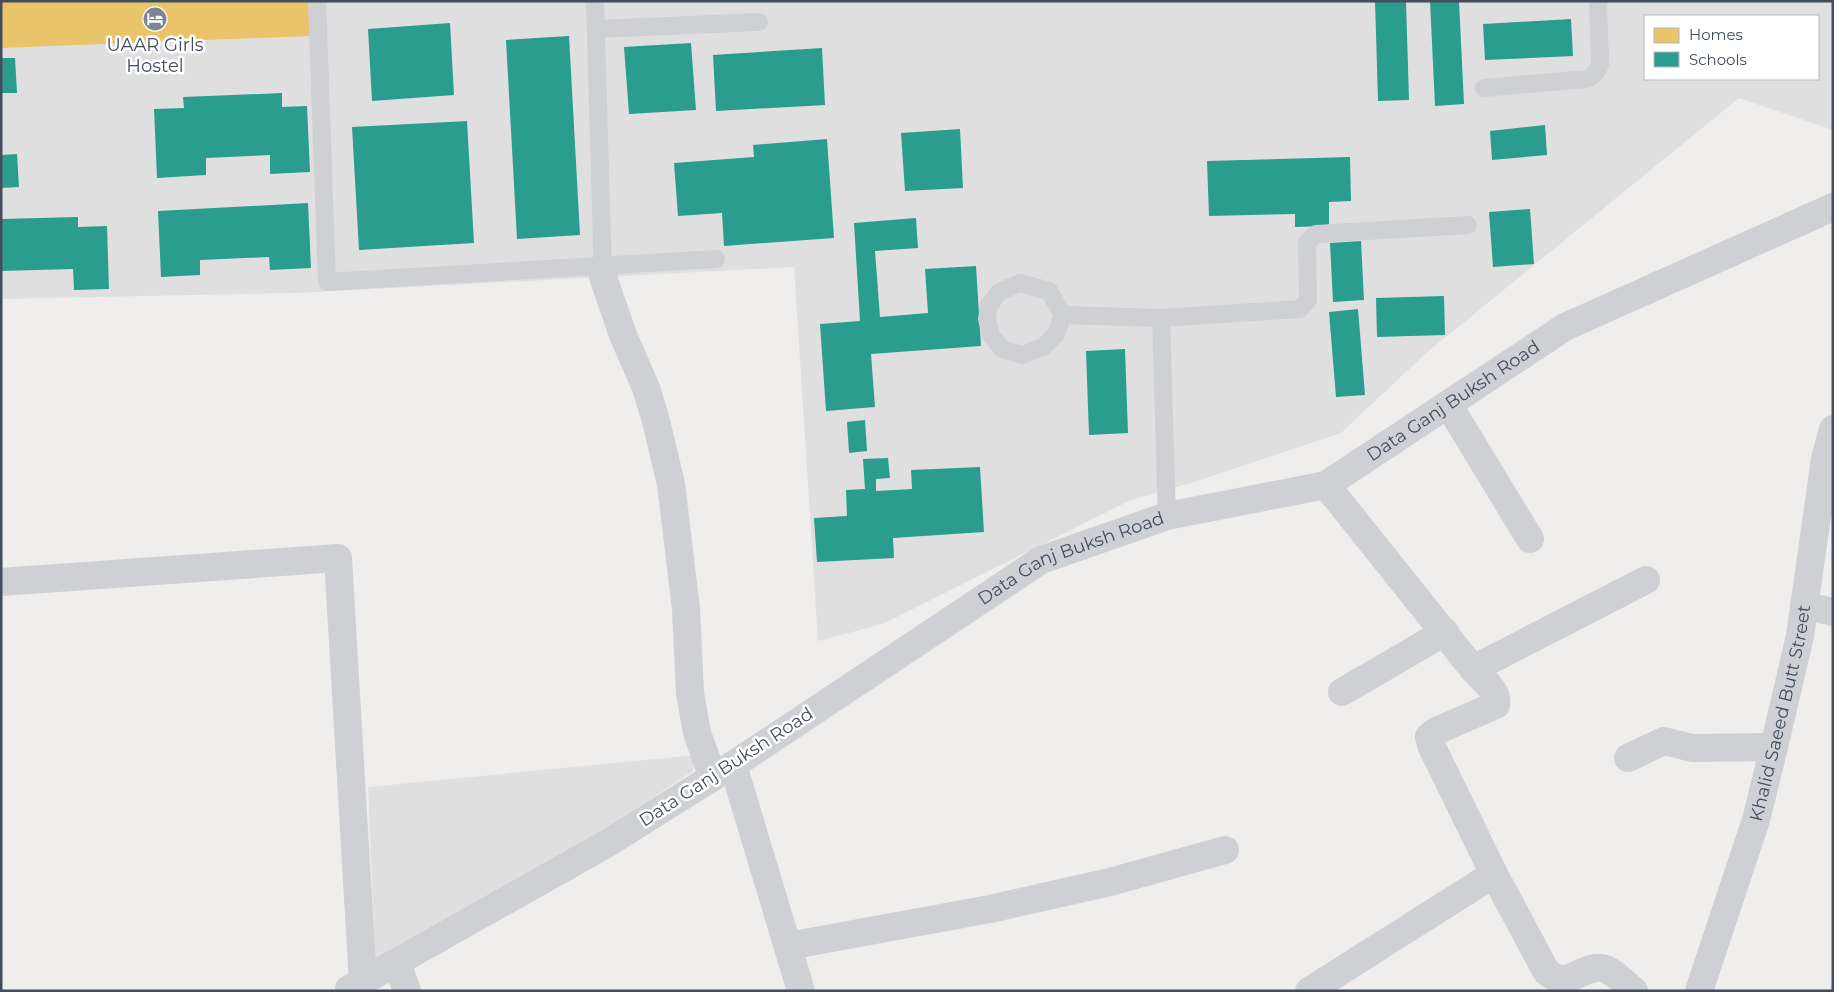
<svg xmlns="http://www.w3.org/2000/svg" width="1834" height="992" viewBox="0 0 1834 992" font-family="Montserrat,sans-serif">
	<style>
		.education { fill: #e0dfe0; fill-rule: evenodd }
		.homes { fill: #e9c46a }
		.schools { fill: #2a9d8f }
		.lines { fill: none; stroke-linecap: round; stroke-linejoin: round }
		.service { stroke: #ced0d4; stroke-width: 18 }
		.minor { stroke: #ced0d4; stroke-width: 28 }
		.tertiary { stroke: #ced0d4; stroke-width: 28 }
		.labels { text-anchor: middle; stroke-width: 5; stroke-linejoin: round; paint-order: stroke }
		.poi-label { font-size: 18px; fill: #434d5c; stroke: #fff }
		.street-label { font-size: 18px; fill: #434d5c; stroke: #fff }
	</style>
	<rect width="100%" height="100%" fill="#efeeed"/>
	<g class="education">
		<path d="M1 1H1833V130L1739 98 1425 354 1341 433 1191 483 1131 500 883 624 818 641 794 267 296 293 1 299ZM1645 16H1818V79H1645Z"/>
		<polygon points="696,755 693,771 595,836 375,960 368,787"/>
	</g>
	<polygon class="homes" points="1,1 308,1 310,36 1,48"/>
	<g class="schools">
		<polygon points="1375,1 1406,1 1409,100 1378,101"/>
		<polygon points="1430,1 1459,1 1464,104 1435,106"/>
		<polygon points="1571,19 1573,56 1485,60 1483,24"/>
		<polygon points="450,23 454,95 372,101 368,29"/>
		<polygon points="569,36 580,235 517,239 506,40"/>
		<polygon points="691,43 696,110 629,114 624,47"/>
		<polygon points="822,48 825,105 716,111 713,55"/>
		<polygon points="1,58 15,58 17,93 1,93"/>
		<polygon points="282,93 282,107 307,106 310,172 270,174 270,155 206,158 206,175 157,178 154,109 184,108 183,97"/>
		<polygon points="467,121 474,243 359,250 352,127"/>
		<polygon points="1545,125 1547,155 1492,160 1490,131"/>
		<polygon points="960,129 963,188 905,191 901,133"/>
		<polygon points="827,139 834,238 724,246 722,213 678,216 674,163 754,157 753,145"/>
		<polygon points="17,154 19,187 1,188 1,155"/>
		<polygon points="1350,157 1351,201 1329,202 1329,226 1295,227 1295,214 1209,216 1207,161"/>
		<polygon points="308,203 311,268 270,270 269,257 200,260 200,275 161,277 158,211"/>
		<polygon points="1530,209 1534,264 1493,267 1489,212"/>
		<polygon points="78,217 78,227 107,226 109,289 74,290 73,269 1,271 1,219"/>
		<polygon points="916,218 918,248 875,251 880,317 928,313 925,269 976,266 981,346 871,354 875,407 826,411 820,324 860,321 854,223"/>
		<polygon points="1361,241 1364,300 1333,302 1330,243"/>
		<polygon points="1444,296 1445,335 1377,337 1376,298"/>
		<polygon points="1358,309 1365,395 1336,397 1329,312"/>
		<polygon points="1125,349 1128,433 1089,435 1086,351"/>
		<polygon points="865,420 867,451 849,453 847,422"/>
		<polygon points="888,458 890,478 876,479 876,491 912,489 911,470 980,467 984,532 893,538 894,558 817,562 814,518 847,516 846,490 865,489 863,459"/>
	</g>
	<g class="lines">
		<g class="service">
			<polyline points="317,1 327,282 716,259"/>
			<polyline points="595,1 603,276"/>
			<polyline points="596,29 759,22"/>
			<path d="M1484 88 1587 79C1594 75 1598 72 1600 64L1598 1"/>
			<polygon points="1020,283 1049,291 1063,315 1056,334 1043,347 1022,355 1002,349 991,335 987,319 989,305 999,292"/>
			<polyline points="1063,315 1161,318 1300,309 1308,300 1307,242 1316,234 1468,225"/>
			<polyline points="1161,318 1167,516"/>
		</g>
		<g class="minor">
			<polyline points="603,277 623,335 646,388 656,421 671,484 686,609 690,693 697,733 713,777"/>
			<polyline points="1448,404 1530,539"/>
			<path d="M1326 485 1473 669C1482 679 1499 691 1496 705L1436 731 1429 737 1431 745 1494 874 1546 971C1568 992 1578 966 1601 968 1612 969 1625 984 1634 991"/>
			<polyline points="1,582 338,558 363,983"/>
			<polyline points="1804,605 1833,612"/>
			<polyline points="1473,669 1646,580"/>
			<polyline points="1342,692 1445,632"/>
			<polyline points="1628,758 1664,741 1692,748 1774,747"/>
			<polyline points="788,946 990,909 1110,882 1225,850"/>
			<polyline points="397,963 407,991"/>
			<polyline points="349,989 608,843 729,767"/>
			<polyline points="1309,991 1494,874"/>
			<path id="s1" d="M1699 991 1756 820 1774 747 1800 636 1825 459 1833 429"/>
		</g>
		<path class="tertiary" id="s2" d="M801 991 733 765 1041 560 1167 516 1326 485 1565 327 1833 207"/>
	</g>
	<defs>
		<symbol id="hotel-disc" viewBox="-11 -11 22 22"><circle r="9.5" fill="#7f858f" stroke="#fff"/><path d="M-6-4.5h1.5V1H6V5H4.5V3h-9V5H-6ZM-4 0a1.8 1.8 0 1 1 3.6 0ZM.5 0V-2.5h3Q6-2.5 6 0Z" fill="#fff"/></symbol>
	</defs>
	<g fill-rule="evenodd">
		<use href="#hotel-disc" x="141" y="5" width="28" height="28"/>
	</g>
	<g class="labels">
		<g class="poi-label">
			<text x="155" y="51">UAAR Girls<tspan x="155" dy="21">Hostel</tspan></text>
		</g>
		<g class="street-label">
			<text dy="6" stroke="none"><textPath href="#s2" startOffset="1054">Data Ganj Buksh Road</textPath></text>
			<text dy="6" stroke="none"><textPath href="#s2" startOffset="634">Data Ganj Buksh Road</textPath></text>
			<text dy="6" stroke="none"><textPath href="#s1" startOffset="290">Khalid Saeed Butt Street</textPath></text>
			<text transform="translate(726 767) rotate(-33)" y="6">Data Ganj Buksh Road</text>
		</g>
	</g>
	<rect width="1834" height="992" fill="none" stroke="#434d5c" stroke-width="5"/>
	<rect x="1644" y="15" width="175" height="65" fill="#ffffff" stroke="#b4b8be"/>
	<rect x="1654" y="28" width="25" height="15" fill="#e9c46a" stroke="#b4b8be"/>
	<text x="1689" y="40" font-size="15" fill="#434d5c">Homes</text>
	<rect x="1654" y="52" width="25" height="15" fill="#2a9d8f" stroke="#b4b8be"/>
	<text x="1689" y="65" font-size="15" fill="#434d5c">Schools</text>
</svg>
